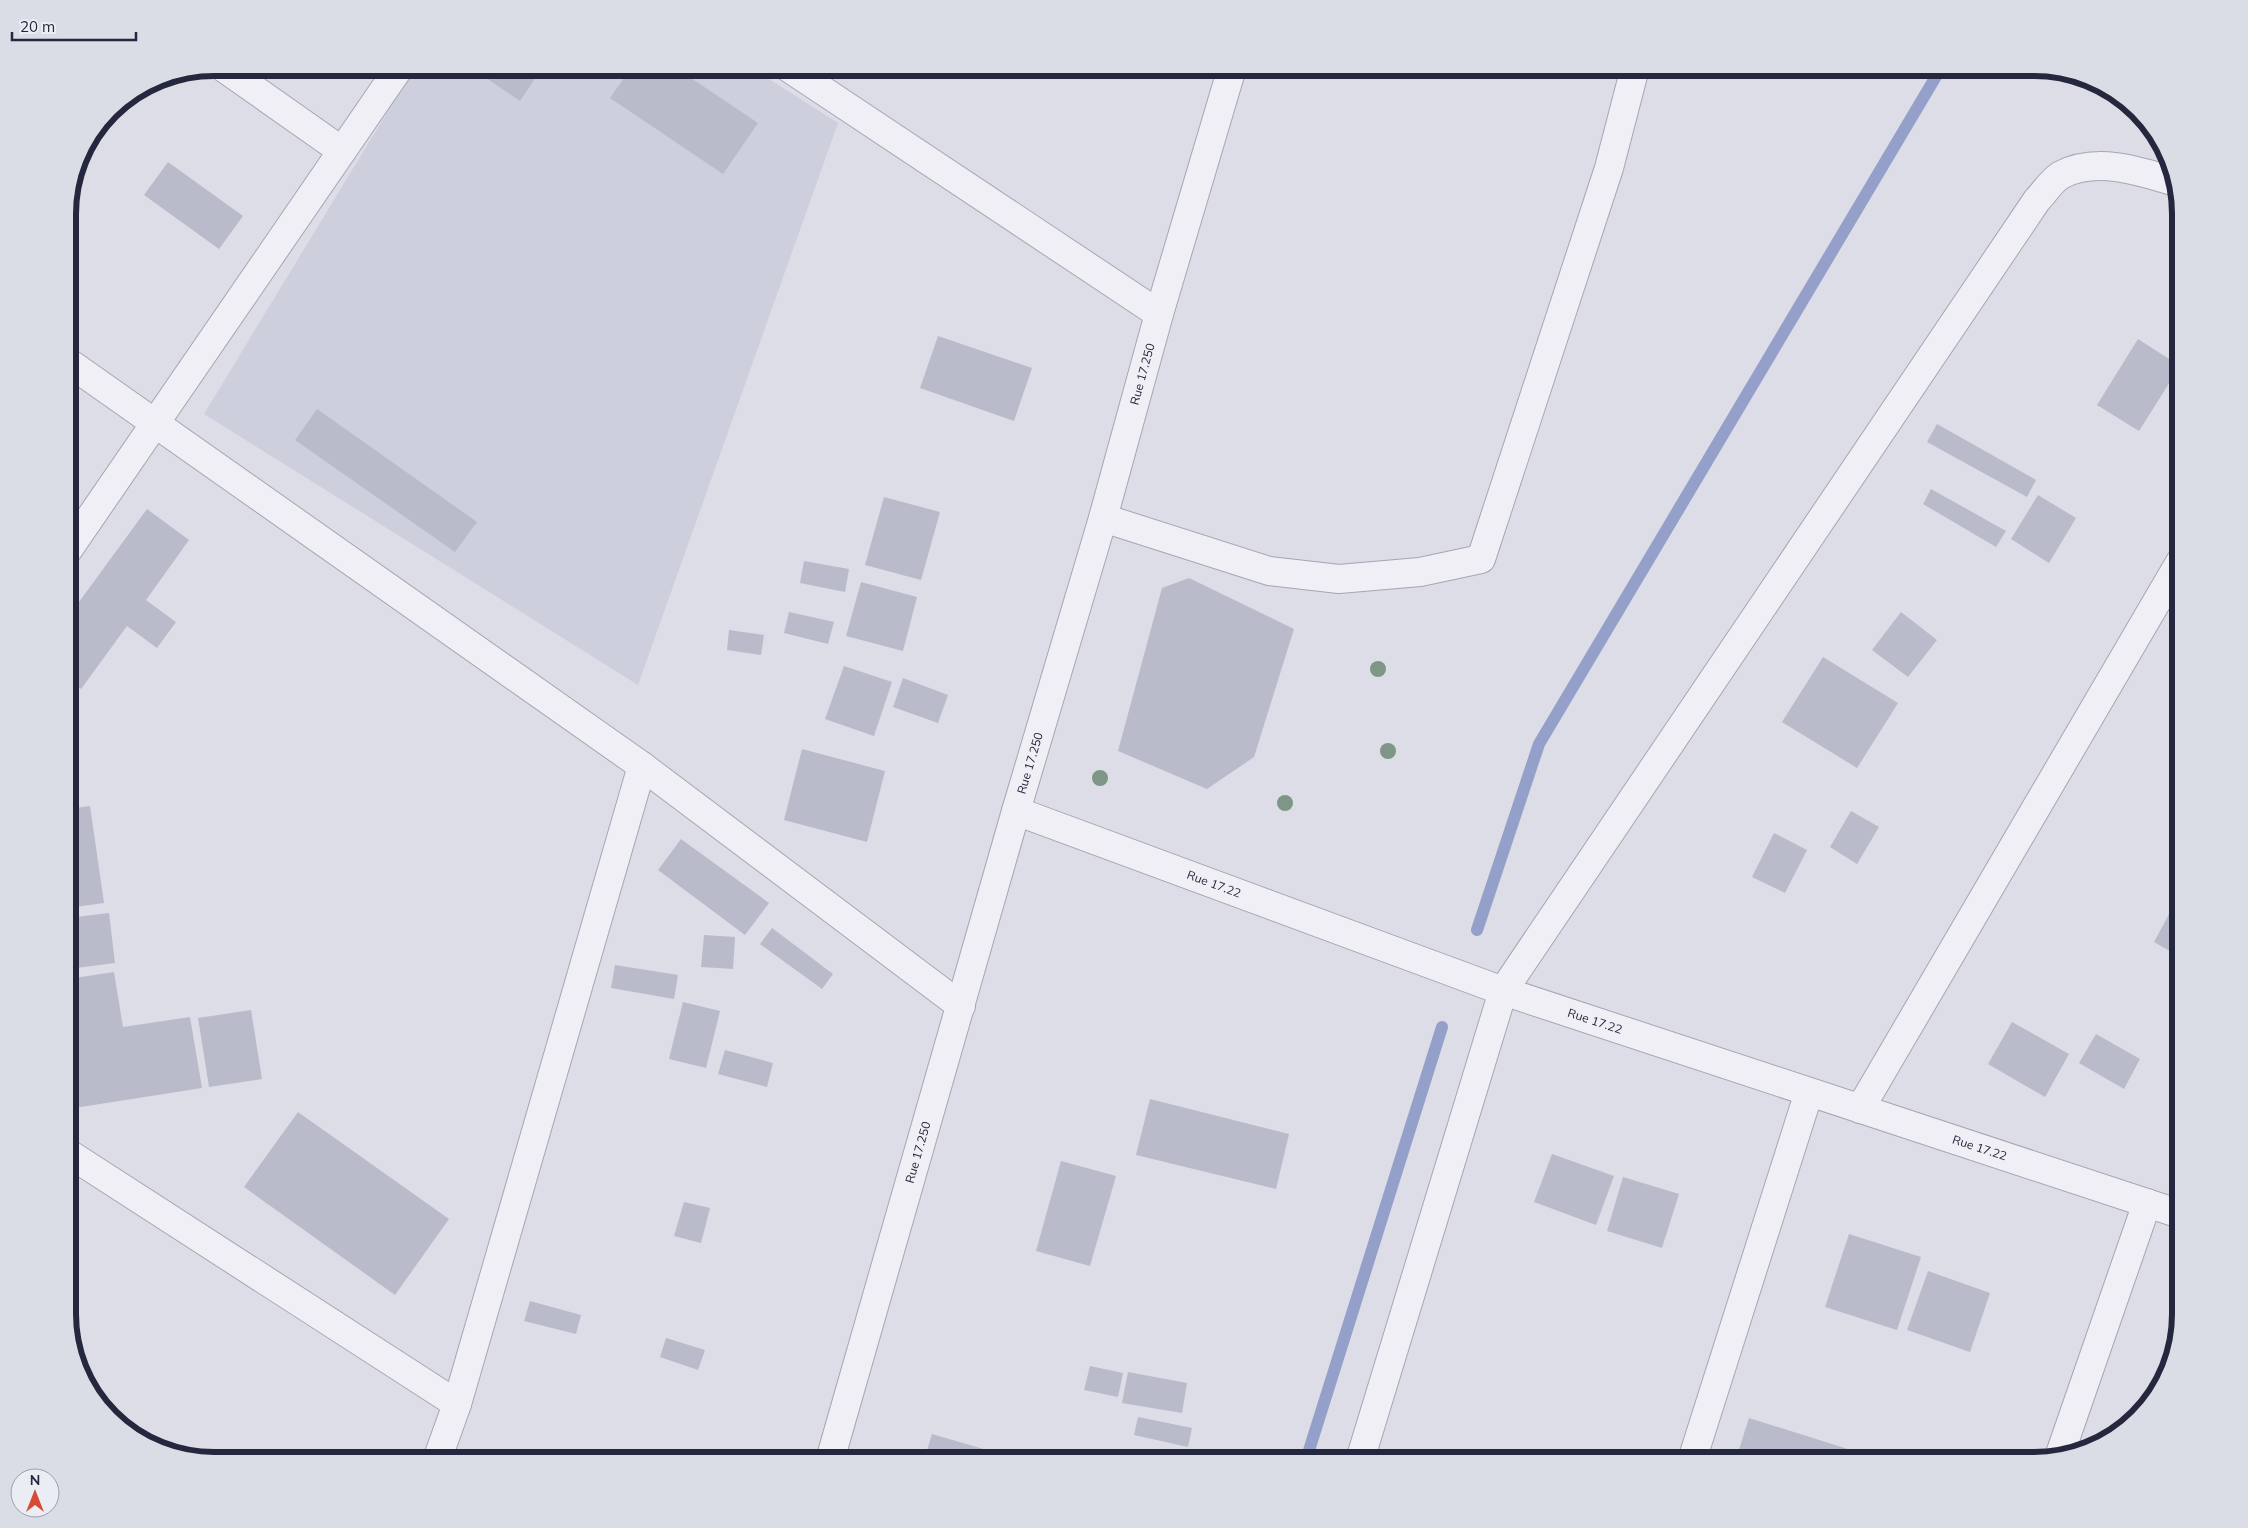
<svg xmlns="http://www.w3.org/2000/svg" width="2248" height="1528" viewBox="0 0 2248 1528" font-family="Mulish,sans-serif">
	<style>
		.built { fill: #cecfdc }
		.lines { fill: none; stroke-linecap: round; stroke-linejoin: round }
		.stream { stroke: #949fca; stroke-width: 12 }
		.building { fill: #b9bbca }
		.minor-casing { stroke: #a5a6b4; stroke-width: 30 }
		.minor { stroke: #efeff5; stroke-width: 28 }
		.tree { fill: #7e9685 }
		.labels { text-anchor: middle; stroke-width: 4.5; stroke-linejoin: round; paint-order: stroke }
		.street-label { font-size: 12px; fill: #25273e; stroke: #ebedf5 }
		.rim { fill: none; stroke: #25273e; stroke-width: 6 }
	</style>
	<rect width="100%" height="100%" fill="#dcdde7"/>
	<polygon class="built" points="414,68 752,68 838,123 638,685 204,414"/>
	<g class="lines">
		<g class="stream">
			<polyline points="1477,930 1539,744 1941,68"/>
			<polyline points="1306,1460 1442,1027"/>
		</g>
	</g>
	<g class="building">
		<polygon points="474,68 542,68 520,101 473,69"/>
		<polygon points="631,68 676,68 758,123 723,174 610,98"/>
		<polygon points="168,162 243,216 219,249 144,195"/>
		<polygon points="938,336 1032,368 1014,421 920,388"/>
		<polygon points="2138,339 2180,366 2139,431 2097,405"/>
		<polygon points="317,409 477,522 455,552 295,440"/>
		<polygon points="1937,424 2036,480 2027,497 1927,442"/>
		<polygon points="1931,489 2006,531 1996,547 1923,504"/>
		<polygon points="2038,495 2076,518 2049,563 2011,539"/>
		<polygon points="884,497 940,512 921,580 865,565"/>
		<polygon points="147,509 189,540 146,600 176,622 157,648 127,626 81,689 68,679 68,617"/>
		<polygon points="804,561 849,569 845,592 800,583"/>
		<polygon points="1189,578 1294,629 1254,757 1207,789 1118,751 1162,588"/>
		<polygon points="861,582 917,597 903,651 846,636"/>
		<polygon points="789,612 834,622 828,644 784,633"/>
		<polygon points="1901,612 1937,640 1908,677 1872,650"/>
		<polygon points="729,630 764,635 761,655 727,650"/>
		<polygon points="1823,657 1898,703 1857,768 1782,722"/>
		<polygon points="844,666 892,682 874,736 825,719"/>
		<polygon points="903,678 948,695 938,723 893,707"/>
		<polygon points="802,749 885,771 867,842 784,820"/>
		<polygon points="90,806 104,903 68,908 68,809"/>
		<polygon points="1851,811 1879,827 1857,864 1830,847"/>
		<polygon points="1774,833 1807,850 1785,893 1752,877"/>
		<polygon points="681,839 769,903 745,935 658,870"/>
		<polygon points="2180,894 2180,957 2154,942"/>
		<polygon points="109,913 115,963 68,969 68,918"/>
		<polygon points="772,928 833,974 822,989 760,944"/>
		<polygon points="704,935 735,937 733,969 701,967"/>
		<polygon points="615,965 678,975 674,999 611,988"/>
		<polygon points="114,972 123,1027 190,1017 202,1088 68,1109 68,979"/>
		<polygon points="683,1002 720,1011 706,1068 669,1059"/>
		<polygon points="251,1010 262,1079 209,1087 198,1018"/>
		<polygon points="2012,1022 2069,1054 2045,1097 1988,1064"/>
		<polygon points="2096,1034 2140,1059 2124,1089 2079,1063"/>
		<polygon points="725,1050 773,1063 767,1087 718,1074"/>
		<polygon points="1150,1099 1289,1134 1276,1189 1136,1155"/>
		<polygon points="298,1112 449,1219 395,1295 244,1187"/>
		<polygon points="1552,1154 1614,1176 1596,1225 1534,1202"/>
		<polygon points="1061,1161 1116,1176 1090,1266 1036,1251"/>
		<polygon points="1623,1177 1679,1194 1662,1248 1607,1231"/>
		<polygon points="684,1202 710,1208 701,1243 674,1236"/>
		<polygon points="1849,1234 1921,1257 1897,1330 1825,1307"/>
		<polygon points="1928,1271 1990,1293 1970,1352 1907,1330"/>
		<polygon points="530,1301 581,1315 576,1334 524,1321"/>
		<polygon points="666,1338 705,1350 698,1370 660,1357"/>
		<polygon points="1090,1366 1123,1373 1118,1397 1084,1390"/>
		<polygon points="1128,1372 1187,1383 1182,1413 1122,1403"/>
		<polygon points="1138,1417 1192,1428 1188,1447 1134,1435"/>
		<polygon points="1749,1418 1851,1450 1848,1460 1752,1460 1737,1456"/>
		<polygon points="932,1434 1004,1455 1002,1460 924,1460"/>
		<polygon points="1870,1454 1888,1460 1868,1460"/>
	</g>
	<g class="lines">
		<defs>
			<g id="minor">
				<polyline points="224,68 342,151"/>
				<polyline points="789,68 1159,314"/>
				<polyline points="68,362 642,766 961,1006"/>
				<polyline points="1103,518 1269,571 1339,579 1420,572 1481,559 1609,168 1635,68"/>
				<polyline points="68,550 399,68"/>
				<path id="s1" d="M1016 811 1503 991 2180 1214"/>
				<polyline points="1860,1109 2180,562"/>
				<polyline points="68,1153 457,1404"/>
				<polyline points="2060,1454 2147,1203"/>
				<polyline points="437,1460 457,1404 642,766"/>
				<path id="s2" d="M830 1460 1016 811 1103 518 1159 314 1232 68"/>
				<path d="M1360 1460 1503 991 2037 200C2044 193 2052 180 2061 175 2095 157 2137 170 2172 181"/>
				<polyline points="1692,1460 1809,1092"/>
			</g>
		</defs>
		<use href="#minor" class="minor-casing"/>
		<use href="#minor" class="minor"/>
	</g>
	<g class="tree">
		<circle cx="1378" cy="669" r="8"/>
		<circle cx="1388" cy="751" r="8"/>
		<circle cx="1100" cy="778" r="8"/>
		<circle cx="1285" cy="803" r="8"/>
	</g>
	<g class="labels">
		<g class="street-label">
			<text dy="4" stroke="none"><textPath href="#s2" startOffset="1130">Rue 17.250</textPath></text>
			<text dy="4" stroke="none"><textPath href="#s2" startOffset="725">Rue 17.250</textPath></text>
			<text dy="4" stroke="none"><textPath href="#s1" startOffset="211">Rue 17.22</textPath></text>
			<text dy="4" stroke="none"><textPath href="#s1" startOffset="616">Rue 17.22</textPath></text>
			<text dy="4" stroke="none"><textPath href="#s1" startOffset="1021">Rue 17.22</textPath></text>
			<text dy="4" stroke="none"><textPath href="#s2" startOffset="320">Rue 17.250</textPath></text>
		</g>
	</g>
	<path d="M0 0H2248V1528H0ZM214 76H2034A138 138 0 0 1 2172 214V1314A138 138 0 0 1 2034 1452H214A138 138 0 0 1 76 1314V214A138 138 0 0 1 214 76Z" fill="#dbdde6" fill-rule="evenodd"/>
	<path class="rim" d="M214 76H2034A138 138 0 0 1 2172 214V1314A138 138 0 0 1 2034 1452H214A138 138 0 0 1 76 1314V214A138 138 0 0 1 214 76Z"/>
	<g transform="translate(35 1493)"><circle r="24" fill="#ebedf5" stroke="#9c9eac"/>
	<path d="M0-4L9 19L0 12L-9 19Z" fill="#d74a36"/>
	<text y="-8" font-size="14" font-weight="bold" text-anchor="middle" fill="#25273e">N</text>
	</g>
	<path d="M12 32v8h124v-8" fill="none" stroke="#25273e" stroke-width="2.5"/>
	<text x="20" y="32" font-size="15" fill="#25273e" stroke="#ebedf5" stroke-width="4" paint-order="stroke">20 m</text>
</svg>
